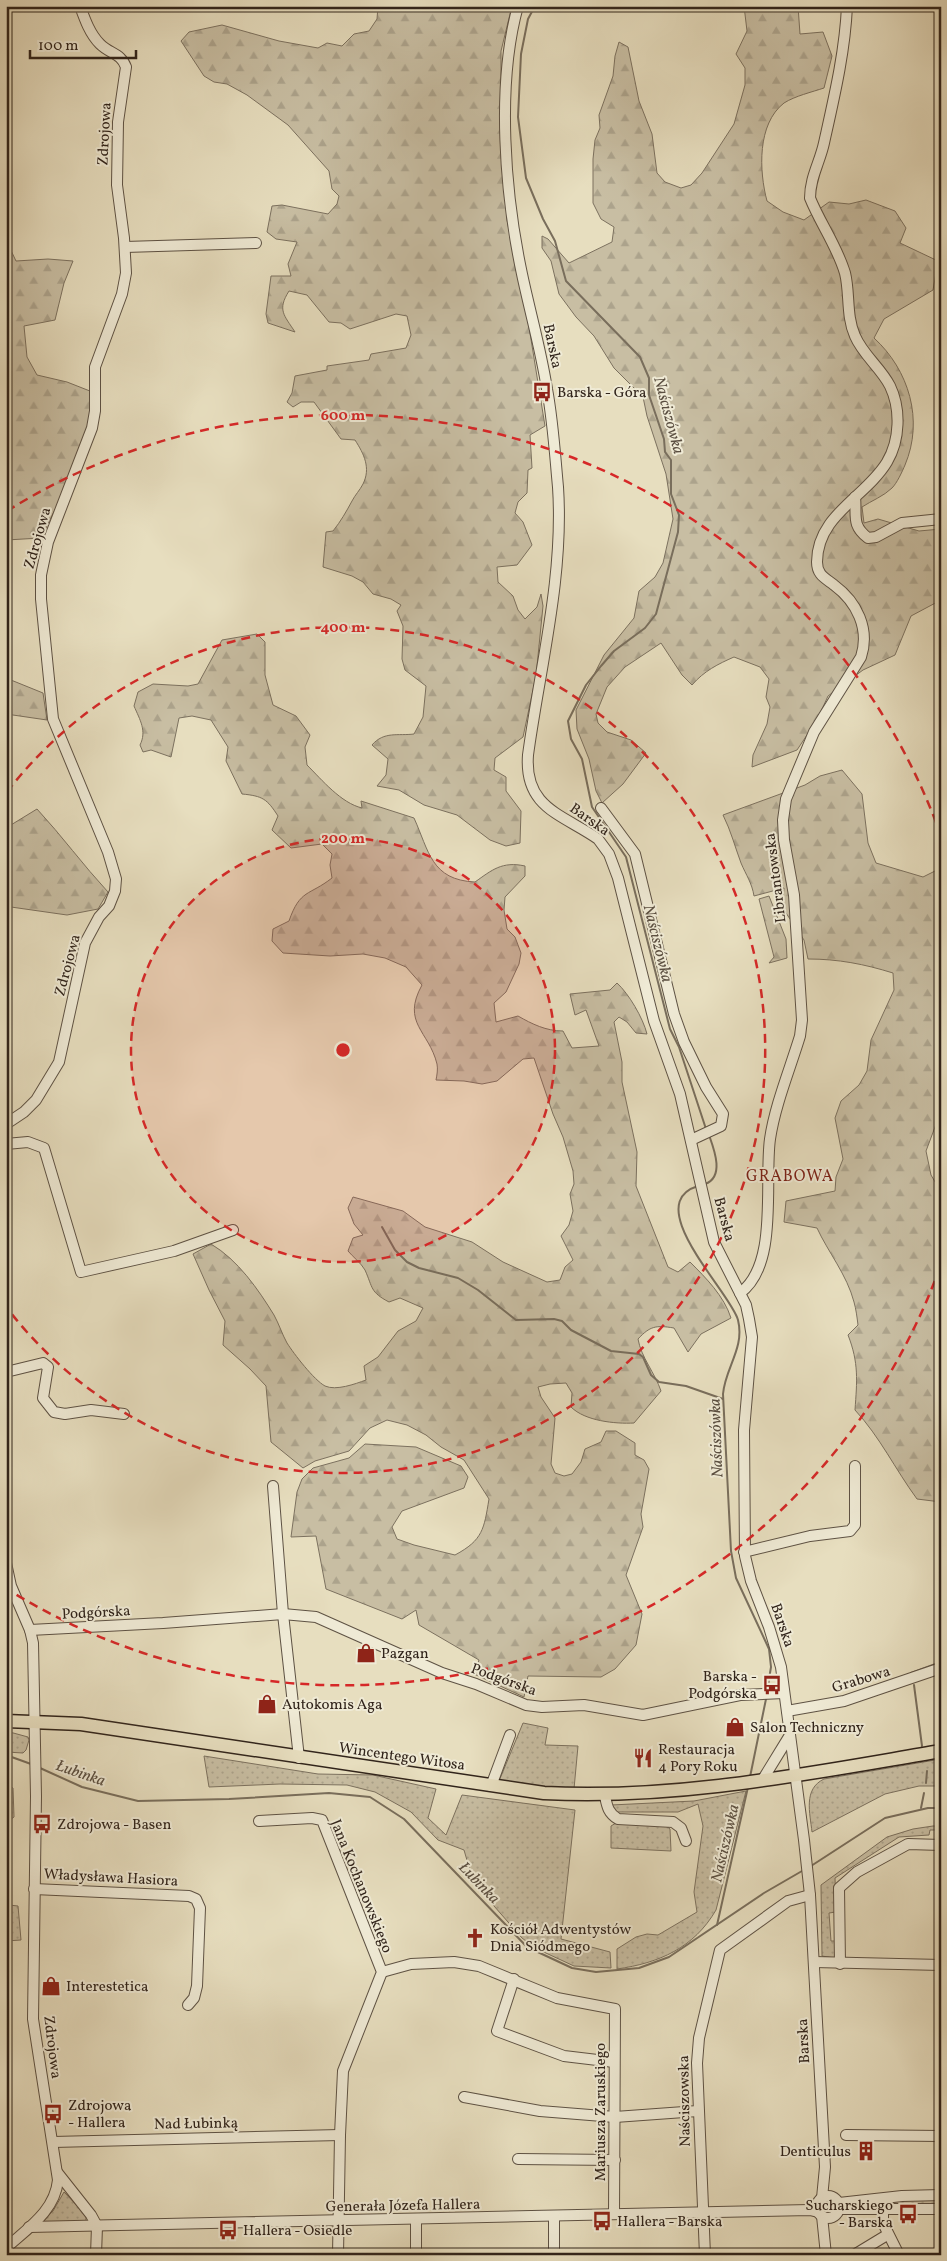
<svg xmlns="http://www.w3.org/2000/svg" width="947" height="2261" viewBox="0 0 947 2261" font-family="Vollkorn,serif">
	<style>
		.grass { fill: url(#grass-dots); stroke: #7c715f }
		.forest { fill: url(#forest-firs); stroke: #7c715f }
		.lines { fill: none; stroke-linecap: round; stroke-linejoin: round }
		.stream { stroke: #796e5c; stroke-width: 2 }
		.minor-casing { stroke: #5e5244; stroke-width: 12 }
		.major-casing { stroke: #31241b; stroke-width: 15 }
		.minor { stroke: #efead5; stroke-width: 10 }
		.major { stroke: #e7debf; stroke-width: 12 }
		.ring { fill: none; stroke: #d62828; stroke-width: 2.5; stroke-dasharray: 9 6 }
		.labels { text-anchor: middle; stroke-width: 4; stroke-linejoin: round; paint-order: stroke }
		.street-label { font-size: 15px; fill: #31241b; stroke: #efead5 }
		.poi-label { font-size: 15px; fill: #31241b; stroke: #efead5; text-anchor: start }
		.water-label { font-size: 16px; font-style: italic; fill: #5b4f41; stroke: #efead5 }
		.neighbourhood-label { font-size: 16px; letter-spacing: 1px; fill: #7a1f14; stroke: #efead5 }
		.centre { fill: #d62828; stroke: #efead5; stroke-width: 2.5 }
		.ring-label { font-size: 15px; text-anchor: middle; font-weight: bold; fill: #d62828; stroke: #efead5; stroke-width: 4; stroke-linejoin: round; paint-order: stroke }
	</style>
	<defs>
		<pattern id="grass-dots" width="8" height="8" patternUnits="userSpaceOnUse" patternTransform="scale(1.25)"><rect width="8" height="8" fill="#c8bea3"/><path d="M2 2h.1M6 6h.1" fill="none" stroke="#aca38c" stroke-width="1.8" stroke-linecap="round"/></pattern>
		<pattern id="forest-firs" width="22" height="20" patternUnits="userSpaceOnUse" patternTransform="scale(1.25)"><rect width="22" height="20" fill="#c8bea3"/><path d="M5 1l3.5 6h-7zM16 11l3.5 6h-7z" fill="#aca38c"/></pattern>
	</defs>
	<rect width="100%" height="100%" fill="#e7debf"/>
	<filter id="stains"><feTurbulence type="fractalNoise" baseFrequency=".004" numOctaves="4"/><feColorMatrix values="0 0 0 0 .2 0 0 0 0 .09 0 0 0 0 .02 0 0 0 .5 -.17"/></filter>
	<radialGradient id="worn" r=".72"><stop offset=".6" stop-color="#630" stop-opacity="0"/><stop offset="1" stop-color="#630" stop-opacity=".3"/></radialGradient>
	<g class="grass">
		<polygon points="523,1723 548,1728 545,1745 578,1746 574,1789 541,1789 499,1781"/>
		<polygon points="6,1731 28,1737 29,1740 26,1750 23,1753 6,1752"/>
		<polygon points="204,1756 318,1774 373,1775 436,1789 428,1818 446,1835 462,1795 575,1810 561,1939 610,1952 611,1968 574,1966 535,1948 522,1938 494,1906 471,1874 464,1850 438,1840 411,1812 375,1792 347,1785 280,1784 209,1787"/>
		<path d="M941 1759V1786H919L885 1794 812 1832C810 1813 803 1789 824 1779Z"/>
		<polygon points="6,1784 13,1788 14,1817 6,1823"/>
		<path d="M746 1791 716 1910C694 1948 659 1963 617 1969V1949L636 1937 647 1934 658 1935 697 1912 694 1892 703 1826 698 1804 678 1812H617L611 1810V1805L694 1801Z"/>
		<polygon points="616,1823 665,1825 670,1829 671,1851 611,1848 611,1826"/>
		<polygon points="933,1826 941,1826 941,1830 930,1830 929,1835 899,1837 835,1878 836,1912 829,1913 831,1941 836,1941 837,1953 834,1958 822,1956 821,1885 887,1837 913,1829"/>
		<polygon points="6,1847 10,1865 9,1905 18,1906 21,1940 6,1941"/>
		<polygon points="64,2192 86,2215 86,2220 83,2222 44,2222 44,2219 53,2211"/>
		<polygon points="941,2199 941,2205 858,2206 873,2201"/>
	</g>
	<g class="forest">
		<path d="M378 6H512L501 51V126L507 220 529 327 545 426 530 435 532 468 528 470 527 493 518 502 515 513 523 522 532 545 517 565 497 567 498 582 513 596 518 610 525 619 537 607 541 594 543 606 536 676 523 737 495 758 494 770 506 777V791L521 811 520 843 506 846 490 840 457 815 424 805 399 790 377 786 386 775 388 759 372 745C384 731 398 736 414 734L423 717 426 686 405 670 402 659 403 626 397 611 401 605 391 599 373 594 363 582 352 576 323 567 326 532 333 531C341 521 346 512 352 501 355 495 360 490 363 484 371 468 364 454 355 440L341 439 314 402H301L293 407 287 402 292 393 295 376 327 370V366L369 360 371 354 406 348 411 335 407 316 396 314 350 329 341 323 329 322 307 295 289 291C277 310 284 315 295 332L268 323 266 314 271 276H291L288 264 297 242 276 239 267 232 272 206 282 205 328 214 337 204 339 196 332 189 329 171 288 125 247 95 227 84 214 82 204 76 181 41 189 32 222 25 279 41 318 48 327 43 342 46 354 34 369 31 377 19Z"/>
		<path d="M744 6H798L800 34 823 32 832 56 824 88C812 92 795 96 784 103 757 124 759 171 767 201L783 212 804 220 829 202 849 204 866 200 895 211 906 228 900 243 938 261 933 290 884 319 874 338C909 370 924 420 905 465 902 472 897 483 892 488 884 496 871 501 862 507L864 523 878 519 919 531 941 529V600L911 616 895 655 863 670 828 696 817 720 797 750 752 767 753 755 767 724 770 707 766 697 769 679 760 667 734 657C718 664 704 671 692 685L682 675 661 643 625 667 607 687 596 714 598 723 607 732 631 740 646 753 623 784 602 803 596 791 589 759 577 729 576 710 604 655 634 618 639 591 655 577 663 563 673 519 666 474 647 416 643 397 614 368 594 336 576 317 559 294 551 261 542 248V236L548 239 569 263 612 242 614 227 601 219 593 203V159L595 140 600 128 599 115 613 76 615 56 619 42 628 47 639 101 652 134 657 173 665 182 681 188 691 185 702 173 734 124 745 85V68L736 54 747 31Z"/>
		<polygon points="6,240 16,261 48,259 73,261 64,283 55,320 24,326 27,357 37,375 67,382 95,393 80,459 41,538 6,540"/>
		<path d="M257 634 265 642V675L273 705 296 716 310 735 305 747 307 765C322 780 341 803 362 808L361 801 414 818C429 851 431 880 475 882 492 870 502 861 525 866V876L505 897 504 910 507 929 515 937 521 953 519 964 506 992 494 1003 496 1022 518 1016C532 1024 546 1031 563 1031L572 1048 599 1046 586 1010 575 1015 570 994 610 990 617 983C629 994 643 1018 647 1034L636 1033 627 1022 619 1017 614 1022 622 1062V1082L637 1152 636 1186 668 1267 678 1272 690 1262C706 1278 724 1296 731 1318L701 1334 688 1352 674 1328C656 1325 650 1326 638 1339 641 1357 655 1373 661 1391L634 1423C615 1424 585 1421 571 1407L572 1393 566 1383 550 1384 538 1387 541 1397 555 1418 551 1464 555 1473 564 1476 572 1474 581 1462 585 1449 601 1442 606 1431H616L635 1443V1455L644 1460 649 1469 641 1514 643 1527 626 1575 642 1614 636 1645 615 1669 601 1677 528 1676 524 1697 474 1674 479 1660 419 1625 416 1610 402 1619 326 1589 316 1536 291 1537 297 1492 302 1479 313 1468 349 1458 365 1444 416 1447 461 1466 468 1477 464 1488 402 1511 392 1527 397 1539 414 1545 455 1555C483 1540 484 1529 489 1499L464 1460 441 1447 426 1435 407 1425 387 1420 370 1428 349 1451 315 1461 303 1468 271 1442 266 1386 250 1369 223 1345 225 1321 209 1290 193 1254 211 1244C238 1260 258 1289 274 1315 279 1324 282 1334 287 1343 294 1354 314 1380 325 1386 336 1391 355 1384 366 1380L364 1366 378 1357 398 1331 416 1321 423 1308 400 1298 389 1302C370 1292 373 1288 365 1270 361 1263 353 1257 348 1251L353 1238 363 1235 354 1224 348 1208 353 1197 403 1211 425 1227 472 1242 503 1262 547 1282 560 1280 565 1267 573 1260 561 1236 569 1225 573 1211 570 1194 574 1184 573 1171 563 1137 553 1114 534 1058 523 1059 497 1081 482 1084 464 1081 436 1080C437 1075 438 1069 437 1064 429 1031 401 1023 422 985L406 967 385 958 363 954 330 956 283 953 272 941 273 929 289 921C300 889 309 896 332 878L330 865 332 854 322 844 291 848 272 830 278 816C267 799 263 796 242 794L226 761 228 747 211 720 192 716 179 718 171 757 151 750 143 752 140 745C147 731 140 720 134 706L138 692 153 684 188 686 198 684 222 640Z"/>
		<polygon points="6,678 43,693 47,720 6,714"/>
		<path d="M842 770 862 794 868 843 876 863 923 877 941 868V1111L926 1151 931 1175 941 1192V1502L917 1499C895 1469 880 1437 855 1410 857 1381 859 1363 848 1335L858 1325C857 1317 856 1309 854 1302 847 1275 828 1252 817 1228L784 1222 786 1201 835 1191 836 1177 843 1159 835 1118 841 1101 859 1085 867 1071 871 1040 894 990 893 973C864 964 838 959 808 959L804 940 782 907 784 888 754 896C752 883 746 875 741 863 735 847 731 831 723 815L805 785 820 776Z"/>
		<path d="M37 809C62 836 83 865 108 892L98 909 67 915 11 907 6 904V828Z"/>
		<polygon points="769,896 786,939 787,958 769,963 774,957 759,899"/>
	</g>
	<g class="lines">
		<g class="stream">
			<polyline points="535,6 528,19 521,54 518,117 526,178 543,219 555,241 566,281 640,357 649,378 649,395 664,439 665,452 671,460 671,494 679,515 678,532 656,614 645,628 614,651 601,666 586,685 568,721 571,739 582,759 592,807 626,857 670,1029 679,1047 706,1129"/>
			<path d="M705 1184C725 1177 714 1149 709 1135"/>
			<path d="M698 1186C639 1204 732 1294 738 1320 745 1348 725 1368 723 1394L731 1551 736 1578 769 1649 771 1667 767 1691"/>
			<polyline points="382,1227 395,1250 407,1262 419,1268 458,1278 478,1290 516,1320 554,1319 562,1321 571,1330 611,1351 639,1354 643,1357 651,1375 659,1382 686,1386 723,1399"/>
			<polyline points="911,1673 941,1662"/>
			<polyline points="914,1685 922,1746"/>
			<polyline points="6,1755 31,1764"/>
			<polyline points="40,1768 82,1787 138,1801 229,1799 329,1793 370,1797 404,1819 527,1947 572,1968 596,1972 639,1968 669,1957 764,1893 802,1871"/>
			<polyline points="750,1777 766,1699"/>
			<polyline points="926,1783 927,1771"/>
			<polyline points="921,1808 924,1793"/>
			<polyline points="811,1866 885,1818 928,1808 941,1808"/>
			<polyline points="717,1925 748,1787"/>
		</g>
		<defs>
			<g id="minor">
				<path d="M518 6C496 85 505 194 522 274 530 312 541 350 547 389 553 421 555 455 558 487 564 577 540 667 528 755 524 808 562 814 598 839L609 854 618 878 654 1021 680 1094 714 1242 746 1305 749 1319 752 1337 744 1430 745 1556 751 1581 769 1627 781 1667 804 1840 810 1895 825 2167 822 2198"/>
				<polyline points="125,247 256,243"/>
				<path d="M855 497C857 516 851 525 868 538L876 537 902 523 941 519"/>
				<polyline points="601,808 635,854 674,1014 684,1042 706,1087 723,1114 721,1126 691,1140"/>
				<path d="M6 1124 24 1112 36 1100 59 1062 85 943 99 917 109 906 115 891 116 879 108 852 53 719 41 599V575L48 542 92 428 95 411V367L122 294 126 273 124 238 117 185 118 122 126 67C121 53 110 54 100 44 90 34 85 20 80 6"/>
				<polyline points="6,1144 28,1142 44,1148 81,1272 174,1251 233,1230"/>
				<path d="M740 1293C779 1265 764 1182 770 1139 775 1105 790 1069 800 1036L802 1020 794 895 784 840 783 820 786 799 814 732 861 657C870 629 857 602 834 585 825 578 817 575 817 562 817 515 866 497 887 462 900 440 901 409 890 386 881 368 863 355 855 336 846 316 850 293 845 273 837 246 820 223 810 198 810 177 820 162 824 143 834 98 845 52 847 6"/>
				<polyline points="6,1372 43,1363 48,1367 43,1398 54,1412 65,1414 91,1410 124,1414"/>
				<polyline points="273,1486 283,1614 299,1758"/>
				<polyline points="744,1552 810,1536 850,1531 855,1525 855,1466"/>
				<path d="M6 1563 11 1586 30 1630 33 1643 36 1796 33 2019 58 2180C55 2211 28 2228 6 2248"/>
				<polyline points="30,1630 163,1623 283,1614 316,1617 442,1673 476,1684 526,1705 542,1707 584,1705 643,1715 740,1695 784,1693"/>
				<polyline points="787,1711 844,1701 941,1668"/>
				<polyline points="763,1779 790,1735"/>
				<polyline points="491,1786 510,1735"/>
				<path d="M605 1796C607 1806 608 1813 618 1819L673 1822 681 1828 686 1841"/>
				<polyline points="259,1821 312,1818 322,1820 382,1972 343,2071 340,2135 338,2255"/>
				<polyline points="34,1889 189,1896 196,1899 200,1908 197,1986 194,1998 188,2005"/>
				<polyline points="814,1962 941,1965"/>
				<polyline points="840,1964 839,1888 857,1872 908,1844 941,1845"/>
				<polyline points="382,1972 411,1964 454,1962 479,1966 557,1998 615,2009 614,2214"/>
				<polyline points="514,1979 497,2031 564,2056 614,2062"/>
				<polyline points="464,2097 540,2111 615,2117 698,2111"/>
				<polyline points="846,2135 941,2136"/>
				<polyline points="53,2142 340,2135"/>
				<polyline points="518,2159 615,2160"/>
				<polyline points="57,2172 91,2215 97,2226 96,2255"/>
				<circle cx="828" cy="2207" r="11"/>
				<polyline points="839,2203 902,2196 941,2195"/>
				<polyline points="839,2209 941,2209"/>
				<polyline points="883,2210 883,2223 899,2255"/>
				<polyline points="822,2216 826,2255"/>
				<polyline points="416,2220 416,2255"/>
				<polyline points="29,2227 810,2210 818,2212"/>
				<polyline points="554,2255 554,2216"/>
				<polyline points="705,2255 697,2063 699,2038 720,1950 788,1901 810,1895"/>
				<polyline points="854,2255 887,2235"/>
			</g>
			<path id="major" d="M6 1721 81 1724 544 1793C678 1800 810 1773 941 1751"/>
		</defs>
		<use href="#minor" class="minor-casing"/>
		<use href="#major" class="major-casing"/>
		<use href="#minor" class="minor"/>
		<use href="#major" class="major"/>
	</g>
	<circle cx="343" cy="1050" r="212" fill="#d62828" fill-opacity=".12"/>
	<g class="ring">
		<circle cx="343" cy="1050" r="212"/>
		<path d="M7 792A423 423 0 1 1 7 1308"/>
		<path d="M940 1267A635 635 0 0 1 7 1589M7 511A635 635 0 0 1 940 833"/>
	</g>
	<defs>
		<symbol id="bus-bare" viewBox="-9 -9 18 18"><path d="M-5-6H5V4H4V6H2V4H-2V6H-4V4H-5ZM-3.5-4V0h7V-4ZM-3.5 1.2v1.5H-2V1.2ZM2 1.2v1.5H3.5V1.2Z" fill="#8f2418" stroke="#efead5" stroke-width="2.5" paint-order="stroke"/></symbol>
		<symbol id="shop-bare" viewBox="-9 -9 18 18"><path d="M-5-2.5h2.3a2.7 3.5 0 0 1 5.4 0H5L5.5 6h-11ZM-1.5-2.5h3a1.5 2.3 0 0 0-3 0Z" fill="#8f2418" stroke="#efead5" stroke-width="2.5" paint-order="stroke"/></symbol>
		<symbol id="restaurant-bare" viewBox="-9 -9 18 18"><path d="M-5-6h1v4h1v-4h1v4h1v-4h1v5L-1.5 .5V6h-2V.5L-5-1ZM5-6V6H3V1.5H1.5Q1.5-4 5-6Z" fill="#8f2418" stroke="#efead5" stroke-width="2.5" paint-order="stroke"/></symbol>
		<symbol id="church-bare" viewBox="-9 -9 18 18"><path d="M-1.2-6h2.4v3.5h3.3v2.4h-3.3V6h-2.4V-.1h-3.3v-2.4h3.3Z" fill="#8f2418" stroke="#efead5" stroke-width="2.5" paint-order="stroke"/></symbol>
		<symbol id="building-bare" viewBox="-9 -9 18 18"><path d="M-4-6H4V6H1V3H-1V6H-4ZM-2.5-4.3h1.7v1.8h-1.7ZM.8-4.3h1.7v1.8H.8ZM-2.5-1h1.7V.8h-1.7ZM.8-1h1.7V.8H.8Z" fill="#8f2418" stroke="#efead5" stroke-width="2.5" paint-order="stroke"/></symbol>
	</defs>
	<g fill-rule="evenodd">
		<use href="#bus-bare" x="528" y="378" width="28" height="28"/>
		<use href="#shop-bare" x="352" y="1639" width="28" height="28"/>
		<use href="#bus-bare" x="758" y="1671" width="28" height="28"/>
		<use href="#shop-bare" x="253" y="1690" width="28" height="28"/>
		<use href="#shop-bare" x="721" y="1713" width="28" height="28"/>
		<use href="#restaurant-bare" x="629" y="1744" width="28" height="28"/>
		<use href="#bus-bare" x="28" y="1810" width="28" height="28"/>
		<use href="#church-bare" x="461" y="1924" width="28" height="28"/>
		<use href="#shop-bare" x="37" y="1972" width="28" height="28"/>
		<use href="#bus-bare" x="39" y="2100" width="28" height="28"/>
		<use href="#building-bare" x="852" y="2137" width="28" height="28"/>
		<use href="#bus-bare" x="894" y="2200" width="28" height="28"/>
		<use href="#bus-bare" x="588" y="2207" width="28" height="28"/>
		<use href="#bus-bare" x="214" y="2216" width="28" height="28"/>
	</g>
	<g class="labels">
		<g class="street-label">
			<text transform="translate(104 134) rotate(-87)" y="5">Zdrojowa</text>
			<text transform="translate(553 346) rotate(78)" y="5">Barska</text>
			<text transform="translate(37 538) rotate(-74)" y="5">Zdrojowa</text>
			<text transform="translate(590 819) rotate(35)" y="5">Barska</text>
			<text transform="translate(775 878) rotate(-97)" y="5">Librantowska</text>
			<text transform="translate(67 965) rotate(-75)" y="5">Zdrojowa</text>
			<text transform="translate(725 1219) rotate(75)" y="5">Barska</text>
			<text transform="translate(96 1612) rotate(-3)" y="5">Podgórska</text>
			<text transform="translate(783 1625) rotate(71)" y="5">Barska</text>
			<text transform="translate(504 1679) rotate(20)" y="5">Podgórska</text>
			<text transform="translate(861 1679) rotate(-17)" y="5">Grabowa</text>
			<text transform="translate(402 1756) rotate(8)" y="5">Wincentego Witosa</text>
			<text transform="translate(111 1877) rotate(3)" y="5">Władysława Hasiora</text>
			<text transform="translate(362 1886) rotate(68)" y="5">Jana Kochanowskiego</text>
			<text transform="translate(803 2041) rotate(-93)" y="5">Barska</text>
			<text transform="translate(53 2047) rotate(83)" y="5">Zdrojowa</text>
			<text transform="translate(684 2101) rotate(-91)" y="5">Naściszowska</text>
			<text transform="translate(600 2112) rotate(-90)" y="5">Mariusza Zaruskiego</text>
			<text transform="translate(196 2123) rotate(-1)" y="5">Nad Łubinką</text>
			<text transform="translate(403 2205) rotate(-1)" y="5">Generała Józefa Hallera</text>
		</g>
		<g class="poi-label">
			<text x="557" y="397">Barska - Góra</text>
			<text x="381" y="1658">Pazgan</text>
			<text x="757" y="1681" text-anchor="end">Barska -<tspan x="757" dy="17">Podgórska</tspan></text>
			<text x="282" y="1709">Autokomis Aga</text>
			<text x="750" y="1732">Salon Techniczny</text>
			<text x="658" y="1754">Restauracja<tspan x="658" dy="17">4 Pory Roku</tspan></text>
			<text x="57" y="1829">Zdrojowa - Basen</text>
			<text x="490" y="1934">Kościół Adwentystów<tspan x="490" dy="17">Dnia Siódmego</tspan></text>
			<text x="66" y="1991">Interestetica</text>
			<text x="68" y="2110">Zdrojowa<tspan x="68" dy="17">- Hallera</tspan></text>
			<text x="851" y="2156" text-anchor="end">Denticulus</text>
			<text x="893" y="2210" text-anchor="end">Sucharskiego<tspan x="893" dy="17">- Barska</tspan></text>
			<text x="617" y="2226">Hallera - Barska</text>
			<text x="243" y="2235">Hallera - Osiedle</text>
		</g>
		<g class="water-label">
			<text transform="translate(670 415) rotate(75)" y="6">Naściszówka</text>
			<text transform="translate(659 943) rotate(76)" y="6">Naściszówka</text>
			<text transform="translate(715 1438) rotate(-92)" y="6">Naściszówka</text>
			<text transform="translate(81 1772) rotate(19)" y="6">Łubinka</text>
			<text transform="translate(724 1843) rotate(-77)" y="6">Naściszówka</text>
			<text transform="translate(480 1882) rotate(46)" y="6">Łubinka</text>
		</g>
		<g class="neighbourhood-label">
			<text x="790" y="1181">GRABOWA</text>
		</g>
	</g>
	<circle cx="343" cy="1050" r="8" class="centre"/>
	<g class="ring-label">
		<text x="343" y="420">600 m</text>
		<text x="343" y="632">400 m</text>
		<text x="343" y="843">200 m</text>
	</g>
	<rect width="947" height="2261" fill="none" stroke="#e7debf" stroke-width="25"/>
	<rect x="8" y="8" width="932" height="2246" fill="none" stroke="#31241b" stroke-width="2.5"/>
	<rect x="12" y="12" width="922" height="2236" fill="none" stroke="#31241b"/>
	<path d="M30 50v8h106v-8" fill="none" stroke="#31241b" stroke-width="2.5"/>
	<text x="38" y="50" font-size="15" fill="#31241b" stroke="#efead5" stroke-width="4" paint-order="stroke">100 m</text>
	<rect width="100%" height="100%" filter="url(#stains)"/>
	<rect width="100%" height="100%" fill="url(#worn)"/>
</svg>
